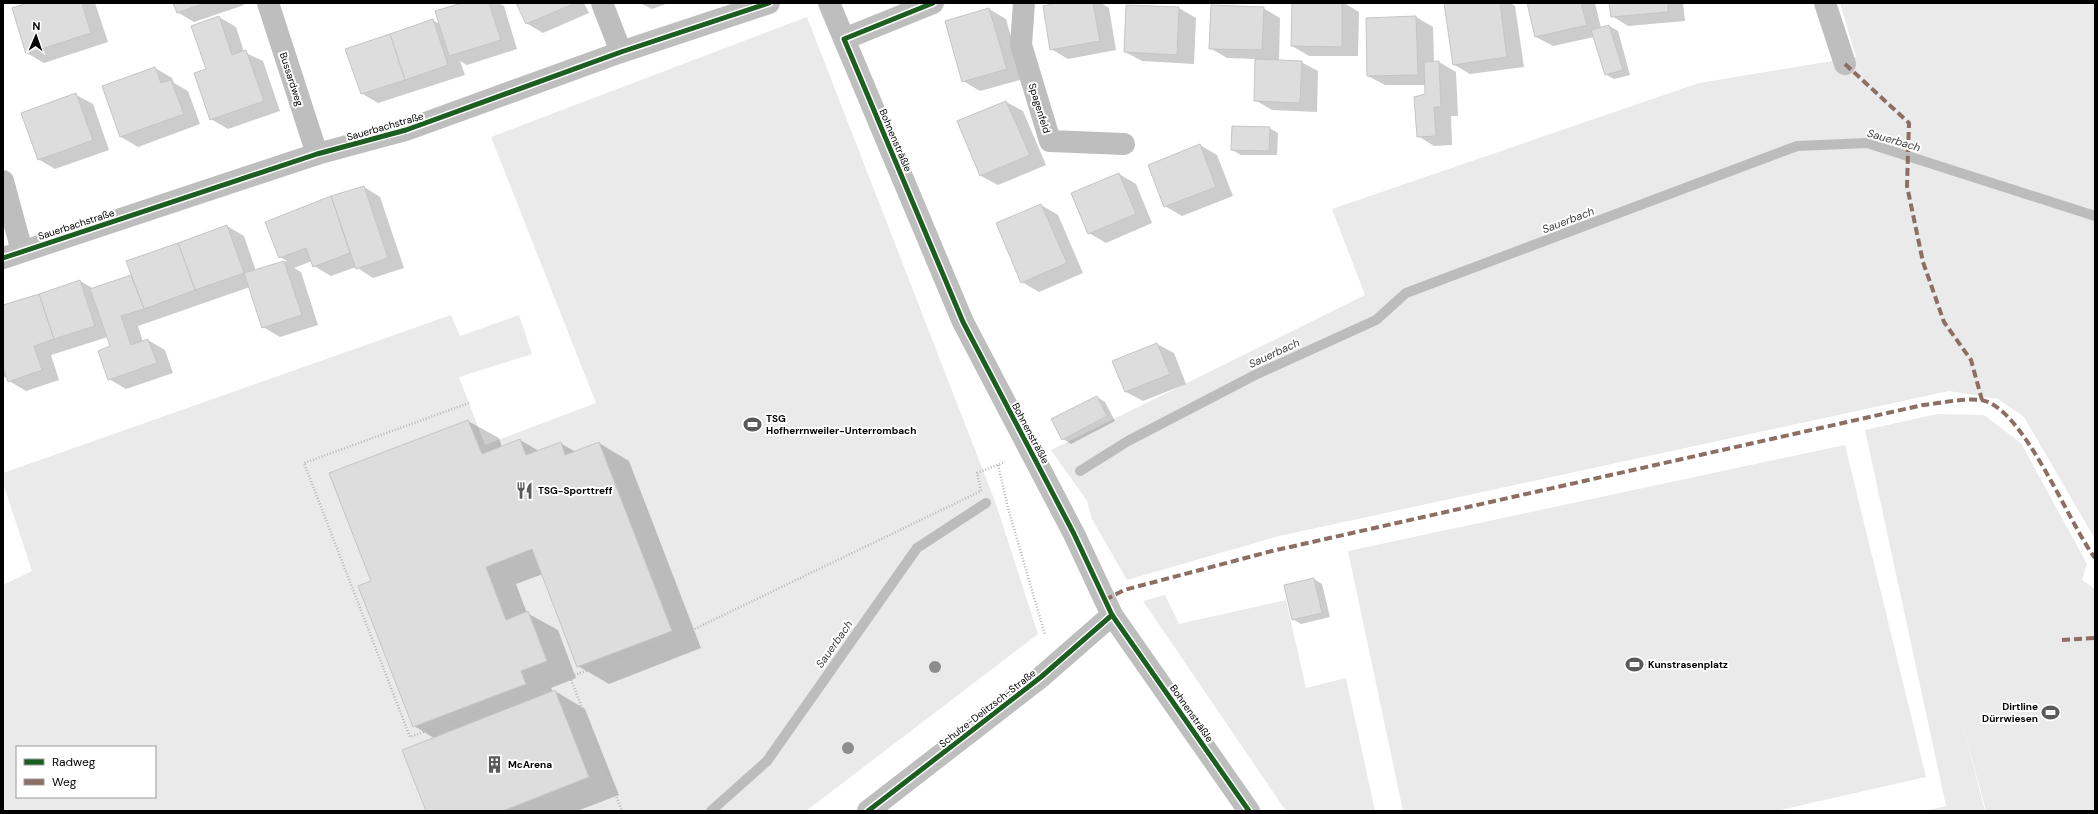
<svg xmlns="http://www.w3.org/2000/svg" width="2098" height="814" viewBox="0 0 2098 814" font-family="'DM Sans',sans-serif">
	<style>
		.green { fill: #eaeaea; fill-rule: evenodd }
		.shadow { fill: #0003 }
		.lines { fill: none; stroke-linecap: round; stroke-linejoin: round }
		.stream { stroke: #bcbcbc; stroke-width: 10 }
		.building { fill: #ddd; stroke: #c5c5c5 }
		.path { stroke: #b8b8b8; stroke-width: 2.5; stroke-dasharray: 1 2; stroke-linecap: butt }
		.minor { stroke: #bebebe; stroke-width: 22 }
		.quiet { stroke: #8d6e63; stroke-width: 4; stroke-dasharray: 8 4; stroke-linecap: butt }
		.cycleway-casing { stroke: #fff; stroke-width: 8 }
		.cycleway { stroke: #1b5e20; stroke-width: 5 }
		.tree { fill: #8d8d8d }
		.labels { text-anchor: middle; stroke-width: 4; stroke-linejoin: round; paint-order: stroke }
		.street-label { font-size: 10px; fill: #000; stroke: #fff }
		.poi-label { font-size: 10px; font-weight: bold; fill: #000; stroke: #fff; text-anchor: start }
		.water-label { font-size: 11px; font-style: italic; fill: #414141; stroke: #fff }
	</style>
	<rect width="100%" height="100%" fill="#fff"/>
	<g class="green">
		<polygon points="1840,3 2095,3 2095,539 2024,417 1998,399 1949,391 1279,536 1127,580 1092,519 1087,501 1051,450 1365,295 1332,209 1699,83 1856,57"/>
		<path d="M807 17 996 504 1038 634 806 811H3V585L32 571 3 483V473L451 315 460 336 519 315 532 354 459 377 485 445 596 403 491 137ZM17 747H155V797H17Z"/>
		<polygon points="1937,414 1984,415 2021,443 2087,564 2082,580 2095,589 2095,811 1986,811 1960,714 1985,811 1925,811 1946,806 1865,430"/>
		<polygon points="1845,445 1926,777 1776,811 1403,811 1348,551"/>
		<polygon points="1165,595 1179,624 1286,600 1306,688 1346,678 1375,811 1286,811 1143,601"/>
	</g>
	<g class="shadow">
		<polygon points="30,3 95,3 108,42 44,63 27,53"/>
		<polygon points="174,3 243,3 244,5 194,22 177,12"/>
		<polygon points="465,3 498,3 504,6 517,49 467,65 460,61 465,75 378,103 361,93 433,20 441,25"/>
		<polygon points="518,3 584,3 589,13 543,33 526,23"/>
		<polygon points="640,3 669,3 652,9"/>
		<polygon points="1064,3 1101,3 1109,8 1116,50 1068,59 1051,49"/>
		<polygon points="1293,3 1344,3 1359,12 1358,56 1309,56 1292,46"/>
		<polygon points="1449,3 1510,3 1515,6 1524,67 1470,74 1453,64"/>
		<polygon points="1528,3 1595,3 1601,28 1609,26 1618,31 1630,75 1614,79 1605,74 1594,37 1553,46 1536,37"/>
		<polygon points="1610,3 1683,3 1685,21 1628,26 1612,16"/>
		<polygon points="1127,6 1179,8 1196,18 1194,64 1142,61 1125,52"/>
		<polygon points="1263,8 1280,18 1279,61 1301,62 1318,71 1317,112 1272,110 1255,100 1256,59 1227,58 1210,48"/>
		<polygon points="989,9 1006,19 1023,79 980,91 963,81"/>
		<polygon points="219,17 236,27 244,52 263,61 280,111 228,129 211,119"/>
		<polygon points="1416,17 1433,27 1434,62 1439,62 1456,72 1458,116 1451,116 1452,145 1434,146 1418,136 1426,95 1426,85 1385,85 1368,76"/>
		<polygon points="155,68 172,78 174,83 188,91 200,124 138,147 121,137 103,87"/>
		<polygon points="76,95 93,104 109,150 55,169 38,159"/>
		<polygon points="1006,102 1023,111 1046,165 998,185 981,176 959,122"/>
		<polygon points="1269,128 1278,133 1277,155 1241,155 1232,150"/>
		<polygon points="1200,145 1217,155 1233,196 1182,216 1165,206"/>
		<polygon points="1119,174 1136,184 1152,223 1106,243 1089,233"/>
		<polygon points="364,187 380,197 404,268 373,278 356,267 331,276 314,266 312,261 294,268 301,272 318,325 280,337 263,327 250,287 138,326 143,342 148,340 165,350 173,373 126,389 109,379 112,347 108,337 51,355 59,380 26,391 9,381 7,376 3,378 3,306 80,281 94,289 133,276 227,226 244,236 256,271 287,261 280,257 266,223"/>
		<polygon points="1041,205 1058,215 1083,273 1039,292 1022,282"/>
		<polygon points="1157,344 1174,353 1186,384 1143,401 1126,392"/>
		<polygon points="1097,397 1105,402 1115,421 1071,444 1063,439"/>
		<polygon points="468,421 499,438 502,447 520,440 539,451 560,443 576,452 599,443 629,461 701,648 609,684 578,666 543,574 516,584 527,613 558,630 576,678 551,688 553,692 555,691 585,709 619,795 577,811 427,811 434,738 414,726 372,582 330,474"/>
		<polygon points="1314,579 1322,584 1330,617 1301,624 1293,619"/>
	</g>
	<g class="lines">
		<g class="stream">
			<polyline points="1080,471 1128,441 1255,375 1376,320 1406,293 1797,146 1867,143 2095,216"/>
			<polyline points="711,811 767,761 917,548 986,503"/>
		</g>
	</g>
	<g class="building">
		<polygon points="27,3 82,3 91,33 26,54 12,8"/>
		<polygon points="173,3 205,3 177,13"/>
		<polygon points="462,3 489,3 501,40 449,56 435,11"/>
		<polygon points="516,3 572,3 573,4 526,24"/>
		<polygon points="1058,3 1093,3 1100,41 1050,50 1043,6"/>
		<polygon points="1292,3 1342,3 1342,47 1291,46"/>
		<polygon points="1444,3 1500,3 1507,57 1453,65"/>
		<polygon points="1527,3 1581,3 1587,25 1535,37"/>
		<polygon points="1609,3 1668,3 1668,12 1611,17"/>
		<polygon points="1126,5 1179,7 1177,55 1124,52"/>
		<polygon points="1211,5 1264,7 1262,50 1209,49"/>
		<polygon points="989,8 1007,69 962,82 945,21"/>
		<polygon points="219,16 232,55 246,50 264,101 210,120 194,73 206,69 191,26"/>
		<polygon points="1416,16 1418,75 1367,76 1366,18"/>
		<polygon points="433,19 448,65 405,80 390,34"/>
		<polygon points="1609,25 1623,70 1605,75 1591,30"/>
		<polygon points="390,34 405,80 361,94 345,49"/>
		<polygon points="1255,59 1302,61 1300,103 1254,101"/>
		<polygon points="1439,61 1441,107 1434,107 1436,136 1417,137 1414,97 1425,94 1424,62"/>
		<polygon points="155,67 161,83 171,80 184,114 120,137 102,86"/>
		<polygon points="76,93 93,140 38,160 21,113"/>
		<polygon points="1006,101 1030,155 980,176 957,121"/>
		<polygon points="1232,126 1270,127 1269,151 1231,150"/>
		<polygon points="1200,144 1216,187 1164,207 1148,165"/>
		<polygon points="1119,173 1136,214 1088,234 1071,193"/>
		<polygon points="364,186 388,258 356,269 331,196"/>
		<polygon points="331,196 350,253 313,267 306,248 279,258 265,222"/>
		<polygon points="1041,204 1067,263 1021,283 996,223"/>
		<polygon points="227,225 244,273 195,290 178,243"/>
		<polygon points="178,243 195,290 144,309 126,261"/>
		<polygon points="284,261 302,315 262,328 244,273"/>
		<polygon points="131,275 144,309 121,316 131,345 148,339 157,363 108,380 98,351 110,346 90,289"/>
		<polygon points="80,280 95,326 54,339 39,294"/>
		<polygon points="39,294 54,339 34,346 42,370 8,382 3,367 3,305"/>
		<polygon points="1157,343 1170,374 1125,392 1112,361"/>
		<polygon points="1097,396 1107,416 1062,440 1051,419"/>
		<polygon points="468,420 482,454 520,439 526,455 561,442 565,455 599,442 672,631 577,667 532,549 486,567 506,620 528,611 547,661 521,671 526,684 413,727 358,586 371,581 329,473"/>
		<polygon points="1314,578 1322,613 1292,620 1284,585"/>
		<polygon points="555,690 589,777 503,811 426,811 402,750"/>
	</g>
	<g class="lines">
		<g class="path">
			<polyline points="469,403 304,463 410,737 684,634 981,491 977,473 1005,462"/>
			<polyline points="998,465 1008,508 1045,635"/>
			<polyline points="570,677 622,811"/>
		</g>
		<g class="minor">
			<polyline points="268,3 317,154"/>
			<polyline points="602,3 621,52"/>
			<polyline points="829,3 963,322 1074,534 1112,615 1249,811"/>
			<polyline points="1024,3 1021,45 1050,141 1124,144"/>
			<polyline points="1825,3 1845,64"/>
			<polyline points="844,39 933,3"/>
			<polyline points="3,181 22,251"/>
			<polyline points="3,258 317,154 406,130 621,52 769,3"/>
			<polyline points="868,811 1041,677 1112,615"/>
		</g>
		<g class="quiet">
			<polyline points="1845,64 1909,123 1907,186 1923,262 1944,322 1971,360 1982,400"/>
			<path d="M1105 600 1124 590 1272 551 1923 405C1941 403 1963 398 1981 400 2023 406 2069 524 2095 558"/>
			<polyline points="2062,640 2095,638"/>
		</g>
		<defs>
			<g id="cycleway">
				<polyline points="933,3 844,39 963,322 1074,534 1112,615 1249,811"/>
				<polyline points="3,258 317,154 406,130 621,52 769,3"/>
				<polyline points="868,811 1041,677 1112,615"/>
			</g>
		</defs>
		<use href="#cycleway" class="cycleway-casing"/>
		<use href="#cycleway" class="cycleway"/>
	</g>
	<g class="tree">
		<circle cx="935" cy="667" r="6"/>
		<circle cx="848" cy="748" r="6"/>
	</g>
	<defs>
		<symbol id="stadium-bare" viewBox="-9 -9 18 18"><path d="M0-5a6.5 5 0 1 0 0 10a6.5 5 0 1 0 0-10ZM-3.5-1.8h7v3.6h-7Z" fill="#595959" stroke="#fff" stroke-width="2.5" paint-order="stroke"/></symbol>
		<symbol id="restaurant-bare" viewBox="-9 -9 18 18"><path d="M-5-6h1v4h1v-4h1v4h1v-4h1v5L-1.5 .5V6h-2V.5L-5-1ZM5-6V6H3V1.5H1.5Q1.5-4 5-6Z" fill="#595959" stroke="#fff" stroke-width="2.5" paint-order="stroke"/></symbol>
		<symbol id="building-bare" viewBox="-9 -9 18 18"><path d="M-4-6H4V6H1V3H-1V6H-4ZM-2.5-4.3h1.7v1.8h-1.7ZM.8-4.3h1.7v1.8H.8ZM-2.5-1h1.7V.8h-1.7ZM.8-1h1.7V.8H.8Z" fill="#595959" stroke="#fff" stroke-width="2.5" paint-order="stroke"/></symbol>
	</defs>
	<g fill-rule="evenodd">
		<use href="#stadium-bare" x="740" y="412" width="25" height="25"/>
		<use href="#restaurant-bare" x="512" y="478" width="25" height="25"/>
		<use href="#stadium-bare" x="1622" y="652" width="25" height="25"/>
		<use href="#stadium-bare" x="2038" y="700" width="25" height="25"/>
		<use href="#building-bare" x="482" y="752" width="25" height="25"/>
	</g>
	<g class="labels">
		<g class="street-label">
			<text transform="translate(292 79) rotate(72)" y="4">Bussardweg</text>
			<text transform="translate(1040 108) rotate(73)" y="4">Spagenfeld</text>
			<text transform="translate(385 126) rotate(-16)" y="4">Sauerbachstraße</text>
			<text transform="translate(896 140) rotate(67)" y="4">Bohnensträßle</text>
			<text transform="translate(76 224) rotate(-18)" y="4">Sauerbachstraße</text>
			<text transform="translate(1031 433) rotate(62)" y="4">Bohnensträßle</text>
			<text transform="translate(987 708) rotate(-38)" y="4">Schulze-Delitzsch-Straße</text>
			<text transform="translate(1192 713) rotate(55)" y="4">Bohnensträßle</text>
		</g>
		<g class="poi-label">
			<text x="766" y="422">TSG<tspan x="766" dy="12">Hofherrnweiler-Unterrombach</tspan></text>
			<text x="538" y="494">TSG-Sporttreff</text>
			<text x="1648" y="668">Kunstrasenplatz</text>
			<text x="2038" y="710" text-anchor="end">Dirtline<tspan x="2038" dy="12">Dürrwiesen</tspan></text>
			<text x="508" y="768">McArena</text>
		</g>
		<g class="water-label">
			<text transform="translate(1894 140) rotate(16)" y="4">Sauerbach</text>
			<text transform="translate(1568 220) rotate(-21)" y="4">Sauerbach</text>
			<text transform="translate(1274 353) rotate(-25)" y="4">Sauerbach</text>
			<text transform="translate(834 644) rotate(-55)" y="4">Sauerbach</text>
		</g>
	</g>
	<rect width="2098" height="814" fill="none" stroke="#000000" stroke-width="8"/>
	<rect x="16" y="746" width="140" height="52" fill="#ffffff" stroke="#999999"/>
	<rect x="24" y="759" width="20" height="6" fill="#1b5e20" stroke="#999999"/>
	<text x="52" y="766" font-size="12" fill="#000000">Radweg</text>
	<rect x="24" y="779" width="20" height="6" fill="#8d6e63" stroke="#999999"/>
	<text x="52" y="786" font-size="12" fill="#000000">Weg</text>
	<g transform="translate(36 36) rotate(2)" stroke="#ffffff" stroke-width="3" paint-order="stroke">
	<path d="M0-3L7 15L0 10L-7 15Z" fill="#000000"/>
	<text y="-6" font-size="11" font-weight="bold" text-anchor="middle" fill="#000000">N</text>
	</g>
</svg>
